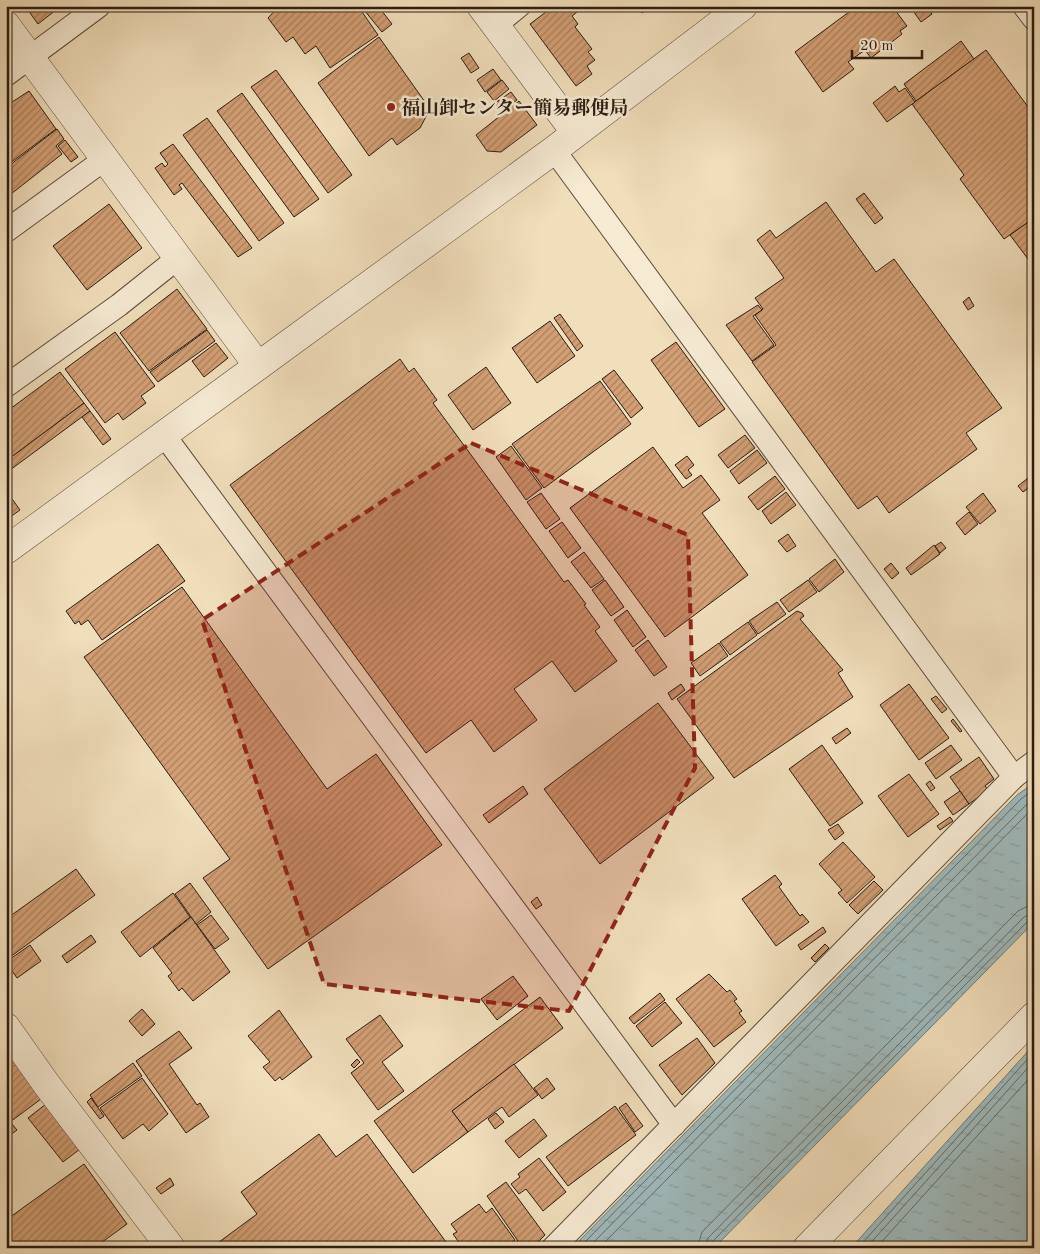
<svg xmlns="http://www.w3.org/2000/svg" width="1040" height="1254" viewBox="0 0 1040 1254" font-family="'Old Standard TT','Noto Serif JP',serif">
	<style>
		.water { fill: url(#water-ripples); stroke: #717a77 }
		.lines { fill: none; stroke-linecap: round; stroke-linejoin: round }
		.shore { stroke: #666a66; stroke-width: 1 }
		.building { fill: url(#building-hatch); stroke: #2c1c12 }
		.minor-casing { stroke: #5d4c3c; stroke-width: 24 }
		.tertiary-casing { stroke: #5d4c3c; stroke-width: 29 }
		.minor { stroke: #f6ead3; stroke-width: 22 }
		.tertiary { stroke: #f6ead3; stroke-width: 28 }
		.marked { fill: #8f2418; fill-opacity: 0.2; stroke: #8f2418; stroke-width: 4; stroke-dasharray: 10 6; stroke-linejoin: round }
		.poi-dot { fill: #8f2418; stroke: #f6ead3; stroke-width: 2 }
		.labels { text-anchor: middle; stroke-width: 5; stroke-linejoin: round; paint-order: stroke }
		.poi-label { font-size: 19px; font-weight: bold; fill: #2c1c12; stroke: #f6ead3; text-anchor: start }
	</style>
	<defs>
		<pattern id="water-ripples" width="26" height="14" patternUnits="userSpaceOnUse" patternTransform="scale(1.25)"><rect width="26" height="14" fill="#9fb9bb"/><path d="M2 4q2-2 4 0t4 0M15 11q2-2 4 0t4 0" fill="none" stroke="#899ea0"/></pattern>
		<pattern id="building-hatch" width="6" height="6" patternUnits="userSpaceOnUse" patternTransform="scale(1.25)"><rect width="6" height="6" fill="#d39f75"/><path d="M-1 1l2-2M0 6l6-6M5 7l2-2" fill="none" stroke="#ab815f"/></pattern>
	</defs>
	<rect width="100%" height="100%" fill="#f1debb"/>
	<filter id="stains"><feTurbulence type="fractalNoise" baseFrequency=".004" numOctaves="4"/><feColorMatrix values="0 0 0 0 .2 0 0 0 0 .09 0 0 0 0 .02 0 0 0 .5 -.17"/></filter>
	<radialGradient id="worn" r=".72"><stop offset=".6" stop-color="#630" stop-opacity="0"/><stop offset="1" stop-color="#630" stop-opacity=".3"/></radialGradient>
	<g class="water">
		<polygon points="1034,783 1034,922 714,1248 572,1248 1017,795"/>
		<polygon points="1034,1045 1034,1248 851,1248 1030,1049"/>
	</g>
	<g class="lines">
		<g class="shore">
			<polyline points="579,1248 1021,799 1034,789"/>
			<polyline points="588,1248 1034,797"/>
			<polyline points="599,1248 1034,807"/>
			<polyline points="697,1248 702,1232 1018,911 1026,907 1034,905"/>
			<polyline points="704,1248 708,1238 1024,917 1034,913"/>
			<polyline points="711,1248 712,1242 1028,921 1034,919"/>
			<polyline points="858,1248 1034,1052"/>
			<polyline points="866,1248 1034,1061"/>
			<polyline points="876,1248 1034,1073"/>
		</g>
	</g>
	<g class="building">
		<polygon points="25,6 61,6 38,24"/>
		<polygon points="279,6 358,6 378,35 330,68 316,46 305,54 293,37 286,42 268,18"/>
		<polygon points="368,6 378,6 392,24 382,32 364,10"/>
		<polygon points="554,6 585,6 572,16 578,24 575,27 592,49 588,52 595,60 587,66 592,74 576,86 530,24"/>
		<polygon points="638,6 651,6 642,13"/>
		<polygon points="857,6 892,6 907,26 900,31 902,34 871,58 865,50 848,62 854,69 823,92 795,52"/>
		<polygon points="914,6 927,6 932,14 921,22 911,8"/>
		<polygon points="379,37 430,109 420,128 397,145 392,138 369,156 318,83"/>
		<polygon points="961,41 974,59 916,101 904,84"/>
		<polygon points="986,50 1034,115 1034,218 1004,239 960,179 964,175 912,104"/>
		<polygon points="469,53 479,68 471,73 461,58"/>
		<polygon points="493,69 501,80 485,92 477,80"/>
		<polygon points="276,70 352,175 328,193 251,87"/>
		<polygon points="502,80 509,89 494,101 487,92"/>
		<polygon points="895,86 899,92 905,88 915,102 887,122 873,103"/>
		<polygon points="29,91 56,129 6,166 6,106"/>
		<polygon points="511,92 517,100 501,111 495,103"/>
		<polygon points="242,93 319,199 294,217 217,111"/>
		<polygon points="519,101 537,125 501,152 487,151 476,135"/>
		<polygon points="207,118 284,223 259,241 183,135"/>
		<polygon points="57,129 64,139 56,146 62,154 11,194 6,188 6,168"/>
		<polygon points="65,140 78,157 71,162 58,146"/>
		<polygon points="173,144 252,248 238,257 182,183 179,185 182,189 174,195 155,168 162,163 165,167 168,164 160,153"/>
		<polygon points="864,193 883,218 875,224 856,199"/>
		<polygon points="826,202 876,272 894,259 1002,408 966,433 977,449 889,513 877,496 858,509 752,362 776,345 755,315 763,309 755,298 784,278 757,240 770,230 776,238"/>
		<polygon points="109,204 142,248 87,290 53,246"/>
		<polygon points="1034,218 1034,267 1010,235"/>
		<polygon points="177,289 207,329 149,371 120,333"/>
		<polygon points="969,297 974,306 968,310 963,302"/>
		<polygon points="758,305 762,310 753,316 774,345 752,361 726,325"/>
		<polygon points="560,314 583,346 577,351 554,318"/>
		<polygon points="550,321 575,356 537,383 512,348"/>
		<polygon points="207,330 215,341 158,382 150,372"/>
		<polygon points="115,332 155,386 141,396 146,403 123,420 118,413 105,423 65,369"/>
		<polygon points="676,342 725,409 699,427 651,360"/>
		<polygon points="216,343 228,358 204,377 192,361"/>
		<polygon points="400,359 409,372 414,368 437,400 433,403 564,582 568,580 586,604 584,605 600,627 595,631 617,661 575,692 552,661 514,689 537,720 494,752 471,720 426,753 230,485"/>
		<polygon points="486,367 511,403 473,430 448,395"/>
		<polygon points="614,370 643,408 631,418 602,379"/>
		<polygon points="60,372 84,403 6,461 6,412"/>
		<polygon points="600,381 631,424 544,488 512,444"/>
		<polygon points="84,403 90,411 6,473 6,461"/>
		<polygon points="90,411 111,439 103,445 82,417"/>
		<polygon points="745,435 755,448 728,468 718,455"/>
		<polygon points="511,446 542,488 526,500 496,457"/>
		<polygon points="653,447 683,488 701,475 720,500 702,513 748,575 665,637 570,508"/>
		<polygon points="757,450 767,463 739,484 730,471"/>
		<polygon points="687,456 694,465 688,470 692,475 686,479 675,465"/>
		<polygon points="775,476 785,489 758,510 748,497"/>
		<polygon points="1028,478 1030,481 1034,478 1034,484 1023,492 1018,486"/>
		<polygon points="786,492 796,505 771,524 762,511"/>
		<polygon points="541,493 560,519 546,529 527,502"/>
		<polygon points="983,493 996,511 980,524 966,507"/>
		<polygon points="10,496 20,510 6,520 6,499"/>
		<polygon points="969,512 978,524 965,535 956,523"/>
		<polygon points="562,522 581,548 568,558 549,531"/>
		<polygon points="788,534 796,546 787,552 778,541"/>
		<polygon points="941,542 946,548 940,553 935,546"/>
		<polygon points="158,544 185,581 102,640 88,620 81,625 79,621 75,624 66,611"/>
		<polygon points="934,545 940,554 911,575 906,568"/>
		<polygon points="584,552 604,579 591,588 571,562"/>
		<polygon points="835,559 844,572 819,592 809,579"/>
		<polygon points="891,563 899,573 892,579 884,569"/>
		<polygon points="605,580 624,607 611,616 592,590"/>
		<polygon points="808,580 817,592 789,612 780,600"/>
		<polygon points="182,587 327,789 376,754 442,845 268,969 203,878 230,859 84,657"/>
		<polygon points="777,602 786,614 758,634 749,621"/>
		<polygon points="627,610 646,637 633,647 614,620"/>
		<polygon points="797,611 802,613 804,616 800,619 843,670 838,673 853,697 734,778 677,699"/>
		<polygon points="748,622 757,635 730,655 720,642"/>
		<polygon points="648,640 667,667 654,676 635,650"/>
		<polygon points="719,643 728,656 700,676 691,663"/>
		<polygon points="681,684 685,690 672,700 668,693"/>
		<polygon points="909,684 949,738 919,760 880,705"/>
		<polygon points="936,696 947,709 942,713 931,699"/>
		<polygon points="658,703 714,778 600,864 544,789"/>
		<polygon points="953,719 962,731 960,732 951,721"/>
		<polygon points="847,728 851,733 836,744 832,738"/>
		<polygon points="822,745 863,803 830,826 789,769"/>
		<polygon points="951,745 962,760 936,779 925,763"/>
		<polygon points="979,757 994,779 985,786 988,790 969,804 950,777"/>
		<polygon points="909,774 939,814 908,837 878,796"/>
		<polygon points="930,781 935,788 931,791 926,784"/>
		<polygon points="523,786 528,794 489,823 483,815"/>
		<polygon points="960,791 969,804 953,815 944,802"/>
		<polygon points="950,817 953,821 940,830 937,826"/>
		<polygon points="838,824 844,833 835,840 828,830"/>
		<polygon points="843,842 875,877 847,903 838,893 842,890 819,864"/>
		<polygon points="76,869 95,895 6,960 6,919"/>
		<polygon points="775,875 782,884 779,887 800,916 802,914 809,922 776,946 742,899"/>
		<polygon points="874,881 883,890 858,914 849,905"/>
		<polygon points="190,883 211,912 196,924 175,894"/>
		<polygon points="173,893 190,917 140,957 121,932"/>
		<polygon points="537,897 542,905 536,909 531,902"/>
		<polygon points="211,915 229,939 215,949 197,925"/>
		<polygon points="191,917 230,972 193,1001 182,988 179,991 168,976 172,973 153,948"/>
		<polygon points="823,927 826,932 801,950 798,945"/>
		<polygon points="91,935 96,942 67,963 62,956"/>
		<polygon points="825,944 829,948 815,962 811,958"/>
		<polygon points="30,945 41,961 17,978 6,962"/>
		<polygon points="709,974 727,992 730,990 737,999 734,1001 742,1011 739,1013 746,1022 714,1047 676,999"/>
		<polygon points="513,976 528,996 497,1020 481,999"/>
		<polygon points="660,993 665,1000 634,1024 629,1018"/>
		<polygon points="540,997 563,1028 452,1111 468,1132 413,1173 374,1121"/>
		<polygon points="665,1002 682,1023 652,1047 636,1026"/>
		<polygon points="142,1009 155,1024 142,1036 129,1021"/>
		<polygon points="279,1010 312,1057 282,1080 280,1077 275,1081 263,1067 270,1062 248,1036"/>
		<polygon points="380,1015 403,1046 382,1062 404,1091 378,1110 351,1073 364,1063 346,1039"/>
		<polygon points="179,1031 192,1048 169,1064 197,1105 200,1103 209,1117 186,1133 136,1061"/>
		<polygon points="697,1038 715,1063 682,1095 659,1065"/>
		<polygon points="6,1051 41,1099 6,1125"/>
		<polygon points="357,1059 360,1062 354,1068 351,1065"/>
		<polygon points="133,1063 142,1076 98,1107 90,1095"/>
		<polygon points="514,1064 538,1095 509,1117 502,1107 468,1132 452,1111"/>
		<polygon points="142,1078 168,1114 149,1131 143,1124 123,1139 100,1108"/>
		<polygon points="547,1078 555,1089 542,1099 534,1088"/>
		<polygon points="91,1098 104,1116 100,1119 87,1102"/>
		<polygon points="626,1103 643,1126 635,1132 619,1108"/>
		<polygon points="46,1104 80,1149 63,1162 28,1118"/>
		<polygon points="615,1106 636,1135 568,1186 546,1157"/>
		<polygon points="496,1113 504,1122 495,1129 488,1119"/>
		<polygon points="534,1119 547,1136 519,1158 505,1141"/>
		<polygon points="12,1124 17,1130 6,1138 6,1129"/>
		<polygon points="319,1134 336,1157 367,1134 446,1242 439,1248 211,1248 257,1214 241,1192"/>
		<polygon points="539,1158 566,1192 543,1211 526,1189 519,1194 511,1184 520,1177 518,1174"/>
		<polygon points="84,1164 127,1224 94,1248 6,1248 6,1220"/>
		<polygon points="170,1178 174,1185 161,1194 156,1188"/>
		<polygon points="506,1182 545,1235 532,1248 518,1248 515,1243 518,1241 487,1196"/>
		<polygon points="479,1204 486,1213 492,1208 515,1240 504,1248 463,1248 453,1234 457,1232 451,1224"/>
	</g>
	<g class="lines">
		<defs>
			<g id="minor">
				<polyline points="1024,6 1034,19"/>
				<polyline points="496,25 519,6"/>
				<polyline points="6,75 99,6"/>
				<polyline points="554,150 1014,777"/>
				<polyline points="6,231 105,159"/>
				<polyline points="6,386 119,305 178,258"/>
				<polyline points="164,435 674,1125"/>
				<polyline points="553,1248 1014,777 1034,762"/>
			</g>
			<g id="tertiary">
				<polyline points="481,6 575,132"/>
				<polyline points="6,25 258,366"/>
				<polyline points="6,550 554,150 743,6"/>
				<polyline points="6,1027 47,1085 171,1248"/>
				<polyline points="807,1248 1034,1016"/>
			</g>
		</defs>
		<use href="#minor" class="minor-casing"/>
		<use href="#tertiary" class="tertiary-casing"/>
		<use href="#minor" class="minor"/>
		<use href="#tertiary" class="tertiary"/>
	</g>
	<path class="marked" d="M471 443 688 535 695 768 569 1011 324 984 202 620Z"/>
	<circle class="poi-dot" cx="391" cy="107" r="5"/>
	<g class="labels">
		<g class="poi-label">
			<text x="401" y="114">福山卸センター簡易郵便局</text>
		</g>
	</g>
	<rect width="1040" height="1254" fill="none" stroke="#f1debb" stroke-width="25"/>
	<rect x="8" y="8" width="1025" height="1239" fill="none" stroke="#2c1c12" stroke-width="2.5"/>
	<rect x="12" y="12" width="1015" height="1229" fill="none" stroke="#2c1c12"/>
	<path d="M852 50v8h70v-8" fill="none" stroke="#2c1c12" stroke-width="2.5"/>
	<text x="860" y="50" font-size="15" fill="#2c1c12" stroke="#f6ead3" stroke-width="4" paint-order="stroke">20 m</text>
	<rect width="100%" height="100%" filter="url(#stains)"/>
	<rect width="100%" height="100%" fill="url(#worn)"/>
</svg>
